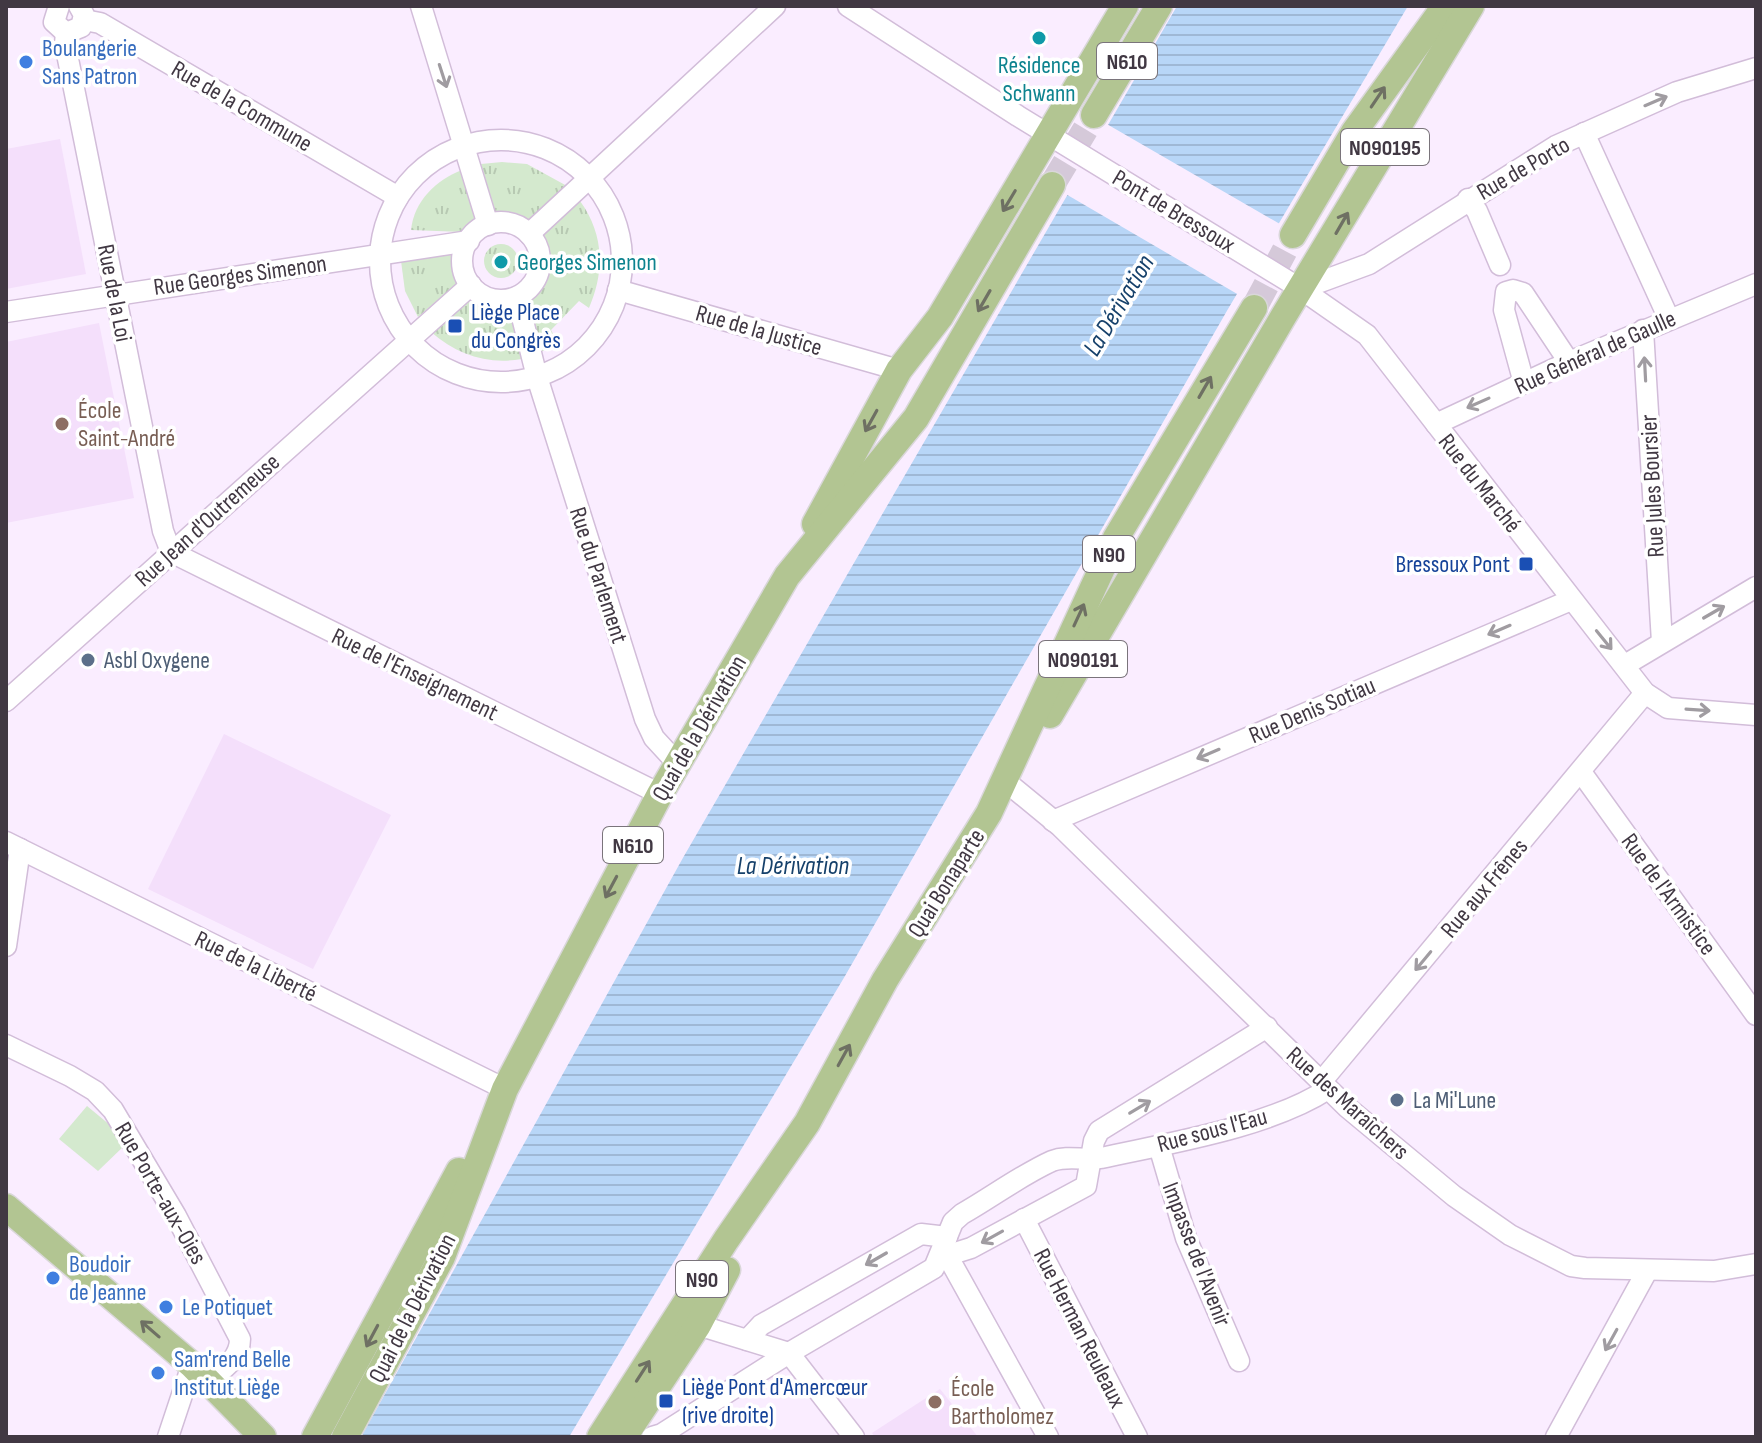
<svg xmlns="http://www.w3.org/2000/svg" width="1762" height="1443" viewBox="0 0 1762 1443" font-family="'Sofia Sans Condensed',sans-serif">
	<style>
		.built { fill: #f4dffb }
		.grass { fill: url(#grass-tufts) }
		.green { fill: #d4e9ce }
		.water { fill: url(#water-rules) }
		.pier { fill: #faedff }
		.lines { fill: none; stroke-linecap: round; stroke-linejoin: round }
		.major-tunnel { stroke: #d5c9d9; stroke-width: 26; stroke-dasharray: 26 13; stroke-linecap: butt }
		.minor-casing { stroke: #d2bdd9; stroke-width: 23 }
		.major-casing { stroke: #d9d7d9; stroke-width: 29 }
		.minor { stroke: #fff; stroke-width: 20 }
		.major { stroke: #b2c592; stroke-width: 26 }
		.oneway { stroke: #a09ca1 }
		.oneway2 { stroke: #6e7063 }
		.culture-dot { fill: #0f9aa8; stroke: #fff; stroke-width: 3 }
		.shop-dot { fill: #3f7fe0; stroke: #fff; stroke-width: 3 }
		.transit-dot { fill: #1a4fb4; stroke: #fff; stroke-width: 3 }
		.education-dot { fill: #8d6e63; stroke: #fff; stroke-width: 3 }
		.service-dot { fill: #5c6f8a; stroke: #fff; stroke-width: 3 }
		.labels { text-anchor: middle; stroke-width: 7; stroke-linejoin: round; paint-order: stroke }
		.shield { fill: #fff; stroke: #7a747b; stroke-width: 2 }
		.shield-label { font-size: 22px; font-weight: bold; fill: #413843 }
		.shop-label { font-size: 24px; fill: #366cbe; stroke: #fff; text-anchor: start }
		.culture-label { font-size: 24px; fill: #0d838f; stroke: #fff }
		.street-label { font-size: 24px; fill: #413843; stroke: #fff }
		.transit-label { font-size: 24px; fill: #164399; stroke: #fff; text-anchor: start }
		.education-label { font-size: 24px; fill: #785e54; stroke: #fff; text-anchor: start }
		.service-label { font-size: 24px; fill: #4e5e75; stroke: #fff; text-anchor: start }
		.water-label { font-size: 26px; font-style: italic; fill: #16416b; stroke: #fff }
	</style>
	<defs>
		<pattern id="grass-tufts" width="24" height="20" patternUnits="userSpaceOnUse" patternTransform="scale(2)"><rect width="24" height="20" fill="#d4e9ce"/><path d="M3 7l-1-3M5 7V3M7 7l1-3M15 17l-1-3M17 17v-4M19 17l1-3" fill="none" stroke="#b7c9b2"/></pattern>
		<pattern id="water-rules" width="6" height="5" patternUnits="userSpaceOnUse" patternTransform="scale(2)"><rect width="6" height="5" fill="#b8d6f7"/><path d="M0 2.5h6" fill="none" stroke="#9fb8d5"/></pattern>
	</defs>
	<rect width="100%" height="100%" fill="#faedff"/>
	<g class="built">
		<polygon points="60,139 86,274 6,289 6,149"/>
		<polygon points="99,323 134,498 6,523 6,342"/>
		<polygon points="224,734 391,815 313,969 148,889"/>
		<polygon points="940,1389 978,1437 875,1437 872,1433"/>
	</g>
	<g class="grass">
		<polygon points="502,162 527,164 567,186 529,220 514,213 495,212 481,164"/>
		<path d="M462 170 477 219 462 232 411 230C414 201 436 180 462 170Z"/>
		<path d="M580 201C604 234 605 271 589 308L579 301 551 330 558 343 541 352 529 301C552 285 554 259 543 235Z"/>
		<circle cx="501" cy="261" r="17"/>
		<polygon points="453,253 458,283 418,317 405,291 401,261"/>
		<path d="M470 298 489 309H510L522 359C488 365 457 355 431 332Z"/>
	</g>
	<polygon class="green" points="87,1106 116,1130 125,1145 98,1171 59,1139"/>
	<polygon class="water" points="1177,6 1408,6 1228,309 845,976 569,1437 361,1437 684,856"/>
	<polygon class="pier" points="1105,123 1280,224 1239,295 1064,193"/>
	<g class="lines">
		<g class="major-tunnel">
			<polyline points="1052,185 1094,115"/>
			<polyline points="1254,308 1293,235"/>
		</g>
		<defs>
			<g id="minor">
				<polyline points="59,6 54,22 66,33 81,27 84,15 79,6"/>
				<polyline points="421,6 488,225"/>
				<polyline points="848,6 1018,116 1301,289 1367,335 1645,693 1668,708 1756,715"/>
				<polyline points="84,20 100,23 398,197"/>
				<polyline points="66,33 65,44 163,531 171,552 660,794"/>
				<polyline points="1584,133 1669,319"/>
				<circle cx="501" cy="261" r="121"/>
				<polyline points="1468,199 1477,211 1500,265"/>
				<circle cx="501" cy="261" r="39"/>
				<polyline points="529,234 775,6"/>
				<polyline points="1301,289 1369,264 1556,146 1677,92 1756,68"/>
				<polyline points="618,290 899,370"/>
				<polyline points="517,297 537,377 645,719 654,738 678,764"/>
				<polyline points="6,312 469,241"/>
				<polyline points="1643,330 1662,642"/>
				<polyline points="1524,383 1504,310 1506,292 1513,290 1523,293 1569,362"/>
				<polyline points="1436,424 1569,362 1756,284"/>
				<polyline points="1625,665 1756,587"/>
				<polyline points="6,701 471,285"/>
				<polyline points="1581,772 1756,1015"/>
				<polyline points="1010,785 1060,826 1348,1108 1454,1196 1510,1235 1571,1266 1585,1268 1714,1271 1756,1264"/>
				<polyline points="1053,821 1571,600"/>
				<polyline points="6,842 505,1089"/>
				<polyline points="6,946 20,849"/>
				<path d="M6 1045 70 1076 95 1091 113 1110 176 1216 240 1339C240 1359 223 1369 208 1381"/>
				<polyline points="1321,1082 1645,693"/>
				<polyline points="1159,1146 1186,1238 1239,1361"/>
				<polyline points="1024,1219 1137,1437"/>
				<polyline points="944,1250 955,1253 971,1248 1086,1186 1094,1141 1099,1131 1267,1027"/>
				<polyline points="942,1256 952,1264 1048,1437"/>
				<polyline points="698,1325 789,1353"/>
				<polyline points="747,1340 761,1325 921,1234 947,1237"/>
				<polyline points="789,1353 854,1437"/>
				<polyline points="168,1437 192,1365"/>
				<path d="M652 1437 662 1434 789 1353 934 1268 953 1222 962 1214C992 1197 1021 1175 1052 1161 1068 1155 1085 1161 1101 1158 1169 1143 1270 1127 1328 1089"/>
				<polyline points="1556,1437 1647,1271"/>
			</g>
			<g id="major">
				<polyline points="1094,115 1159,6"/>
				<polyline points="1293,235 1354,132 1445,6"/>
				<polyline points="815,524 899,370 940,317 1125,6"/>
				<polyline points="1050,715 1283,317 1471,6"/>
				<polyline points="6,1207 192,1365 263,1437"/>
				<polyline points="315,1437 459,1171"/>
				<polyline points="345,1437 442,1257 505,1089 660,794 787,576 916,418 1052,185"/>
				<polyline points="600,1437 726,1240 807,1123 885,980 989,813 1116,538 1254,308"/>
				<polyline points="624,1437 698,1325 727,1270"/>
			</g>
		</defs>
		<use href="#minor" class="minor-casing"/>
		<use href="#major" class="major-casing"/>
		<use href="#minor" class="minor"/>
		<use href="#major" class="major"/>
	</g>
	<defs><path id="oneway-shaft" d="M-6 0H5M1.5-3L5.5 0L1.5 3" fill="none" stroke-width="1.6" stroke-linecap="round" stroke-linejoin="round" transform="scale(2)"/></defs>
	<g class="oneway">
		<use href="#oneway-shaft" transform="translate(443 76) rotate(72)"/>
		<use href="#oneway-shaft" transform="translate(1656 101) rotate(-23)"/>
		<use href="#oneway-shaft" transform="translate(1645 369) rotate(-93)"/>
		<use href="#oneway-shaft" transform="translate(1478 403) rotate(156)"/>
		<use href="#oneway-shaft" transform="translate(1714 612) rotate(-30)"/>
		<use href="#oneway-shaft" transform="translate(1499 630) rotate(157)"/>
		<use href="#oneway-shaft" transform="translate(1604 640) rotate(51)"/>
		<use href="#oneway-shaft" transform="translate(1698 710) rotate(4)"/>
		<use href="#oneway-shaft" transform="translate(1208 754) rotate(157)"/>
		<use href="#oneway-shaft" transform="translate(1423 961) rotate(130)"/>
		<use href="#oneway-shaft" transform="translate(1140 1107) rotate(-31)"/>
		<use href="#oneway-shaft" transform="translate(992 1237) rotate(151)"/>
		<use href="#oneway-shaft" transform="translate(876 1259) rotate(150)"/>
		<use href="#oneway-shaft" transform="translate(1611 1340) rotate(119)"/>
	</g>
	<g class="oneway2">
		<use href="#oneway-shaft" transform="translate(1378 97) rotate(-56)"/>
		<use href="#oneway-shaft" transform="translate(1009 201) rotate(121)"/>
		<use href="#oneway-shaft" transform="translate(1342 223) rotate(-60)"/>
		<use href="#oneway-shaft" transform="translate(984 301) rotate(120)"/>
		<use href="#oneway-shaft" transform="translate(1205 387) rotate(-60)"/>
		<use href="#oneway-shaft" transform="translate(871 421) rotate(119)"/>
		<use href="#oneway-shaft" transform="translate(1079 615) rotate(-65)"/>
		<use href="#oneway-shaft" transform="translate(611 887) rotate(118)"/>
		<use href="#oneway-shaft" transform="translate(844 1055) rotate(-61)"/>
		<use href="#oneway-shaft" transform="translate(150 1329) rotate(-139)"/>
		<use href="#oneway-shaft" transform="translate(372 1336) rotate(118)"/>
		<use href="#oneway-shaft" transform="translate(643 1371) rotate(-57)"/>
	</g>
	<g class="culture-dot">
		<circle cx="1039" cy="38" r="8"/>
		<circle cx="501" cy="262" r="8"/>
	</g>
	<g class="shop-dot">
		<circle cx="26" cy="62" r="8"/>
		<circle cx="53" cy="1278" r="8"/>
		<circle cx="166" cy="1307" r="8"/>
		<circle cx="158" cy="1373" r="8"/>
	</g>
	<g class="transit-dot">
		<rect x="447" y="318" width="16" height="16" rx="4"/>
		<rect x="1518" y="556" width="16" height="16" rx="4"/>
		<rect x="658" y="1393" width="16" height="16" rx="4"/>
	</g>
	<g class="education-dot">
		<circle cx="62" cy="424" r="8"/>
		<circle cx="935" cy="1402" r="8"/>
	</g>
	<g class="service-dot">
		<circle cx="88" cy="660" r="8"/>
		<circle cx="1397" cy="1100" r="8"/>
	</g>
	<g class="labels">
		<g class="shield">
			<rect x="1097" y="43" width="60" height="36" rx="6"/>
			<rect x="1341" y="129" width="88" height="36" rx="6"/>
			<rect x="1083" y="536" width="52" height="36" rx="6"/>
			<rect x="1039" y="641" width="88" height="36" rx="6"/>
			<rect x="603" y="827" width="60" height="36" rx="6"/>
			<rect x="676" y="1261" width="52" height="36" rx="6"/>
		</g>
		<g class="shield-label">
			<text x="1127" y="69">N610</text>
			<text x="1385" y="155">N090195</text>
			<text x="1109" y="562">N90</text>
			<text x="1083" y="667">N090191</text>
			<text x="633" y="853">N610</text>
			<text x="702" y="1287">N90</text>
		</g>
		<g class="shop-label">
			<text x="42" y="56">Boulangerie<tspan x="42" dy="28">Sans Patron</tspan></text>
			<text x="69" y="1272">Boudoir<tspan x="69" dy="28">de Jeanne</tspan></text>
			<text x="182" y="1315">Le Potiquet</text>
			<text x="174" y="1367">Sam'rend Belle<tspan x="174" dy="28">Institut Liège</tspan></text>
		</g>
		<g class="culture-label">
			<text x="1039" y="73">Résidence<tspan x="1039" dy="28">Schwann</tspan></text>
			<text x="517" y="270" text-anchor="start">Georges Simenon</text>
		</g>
		<g class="street-label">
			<text transform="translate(242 106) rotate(30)" y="8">Rue de la Commune</text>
			<text transform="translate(1523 168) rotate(-30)" y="8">Rue de Porto</text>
			<text transform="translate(1174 211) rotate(31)" y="8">Pont de Bressoux</text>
			<text transform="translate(240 275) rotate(-8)" y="8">Rue Georges Simenon</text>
			<text transform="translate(115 293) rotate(79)" y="8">Rue de la Loi</text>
			<text transform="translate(759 330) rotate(16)" y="8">Rue de la Justice</text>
			<text transform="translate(1595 352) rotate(-24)" y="8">Rue Général de Gaulle</text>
			<text transform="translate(1480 483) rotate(52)" y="8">Rue du Marché</text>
			<text transform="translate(1652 486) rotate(-93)" y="8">Rue Jules Boursier</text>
			<text transform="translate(207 520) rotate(-42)" y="8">Rue Jean d'Outremeuse</text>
			<text transform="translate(599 575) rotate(72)" y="8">Rue du Parlement</text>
			<text transform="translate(415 674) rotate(26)" y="8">Rue de l'Enseignement</text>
			<text transform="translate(1312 710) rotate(-23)" y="8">Rue Denis Sotiau</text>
			<text transform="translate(699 728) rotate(-60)" y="8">Quai de la Dérivation</text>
			<text transform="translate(946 883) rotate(-58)" y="8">Quai Bonaparte</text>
			<text transform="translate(1484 888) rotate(-50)" y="8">Rue aux Frênes</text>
			<text transform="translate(1669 894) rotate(54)" y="8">Rue de l'Armistice</text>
			<text transform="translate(256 966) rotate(26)" y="8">Rue de la Liberté</text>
			<text transform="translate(1348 1103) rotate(42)" y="8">Rue des Maraîchers</text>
			<text transform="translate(1212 1130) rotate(-15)" y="8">Rue sous l'Eau</text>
			<text transform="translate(161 1193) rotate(60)" y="8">Rue Porte-aux-Oies</text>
			<text transform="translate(1197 1254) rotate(69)" y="8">Impasse de l'Avenir</text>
			<text transform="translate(412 1308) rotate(-63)" y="8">Quai de la Dérivation</text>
			<text transform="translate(1080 1328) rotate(63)" y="8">Rue Herman Reuleaux</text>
		</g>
		<g class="transit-label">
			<text x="471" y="320">Liège Place<tspan x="471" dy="28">du Congrès</tspan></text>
			<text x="1510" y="572" text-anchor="end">Bressoux Pont</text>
			<text x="682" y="1395">Liège Pont d'Amercœur<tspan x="682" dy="28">(rive droite)</tspan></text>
		</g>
		<g class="education-label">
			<text x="78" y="418">École<tspan x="78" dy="28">Saint-André</tspan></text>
			<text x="951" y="1396">École<tspan x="951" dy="28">Bartholomez</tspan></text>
		</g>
		<g class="service-label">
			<text x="104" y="668">Asbl Oxygene</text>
			<text x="1413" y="1108">La Mi'Lune</text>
		</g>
		<g class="water-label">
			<text transform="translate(1118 305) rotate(-59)" y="9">La Dérivation</text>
			<text x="793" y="874">La Dérivation</text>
		</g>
	</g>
	<rect width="1762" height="1443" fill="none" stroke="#413843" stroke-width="16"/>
</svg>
